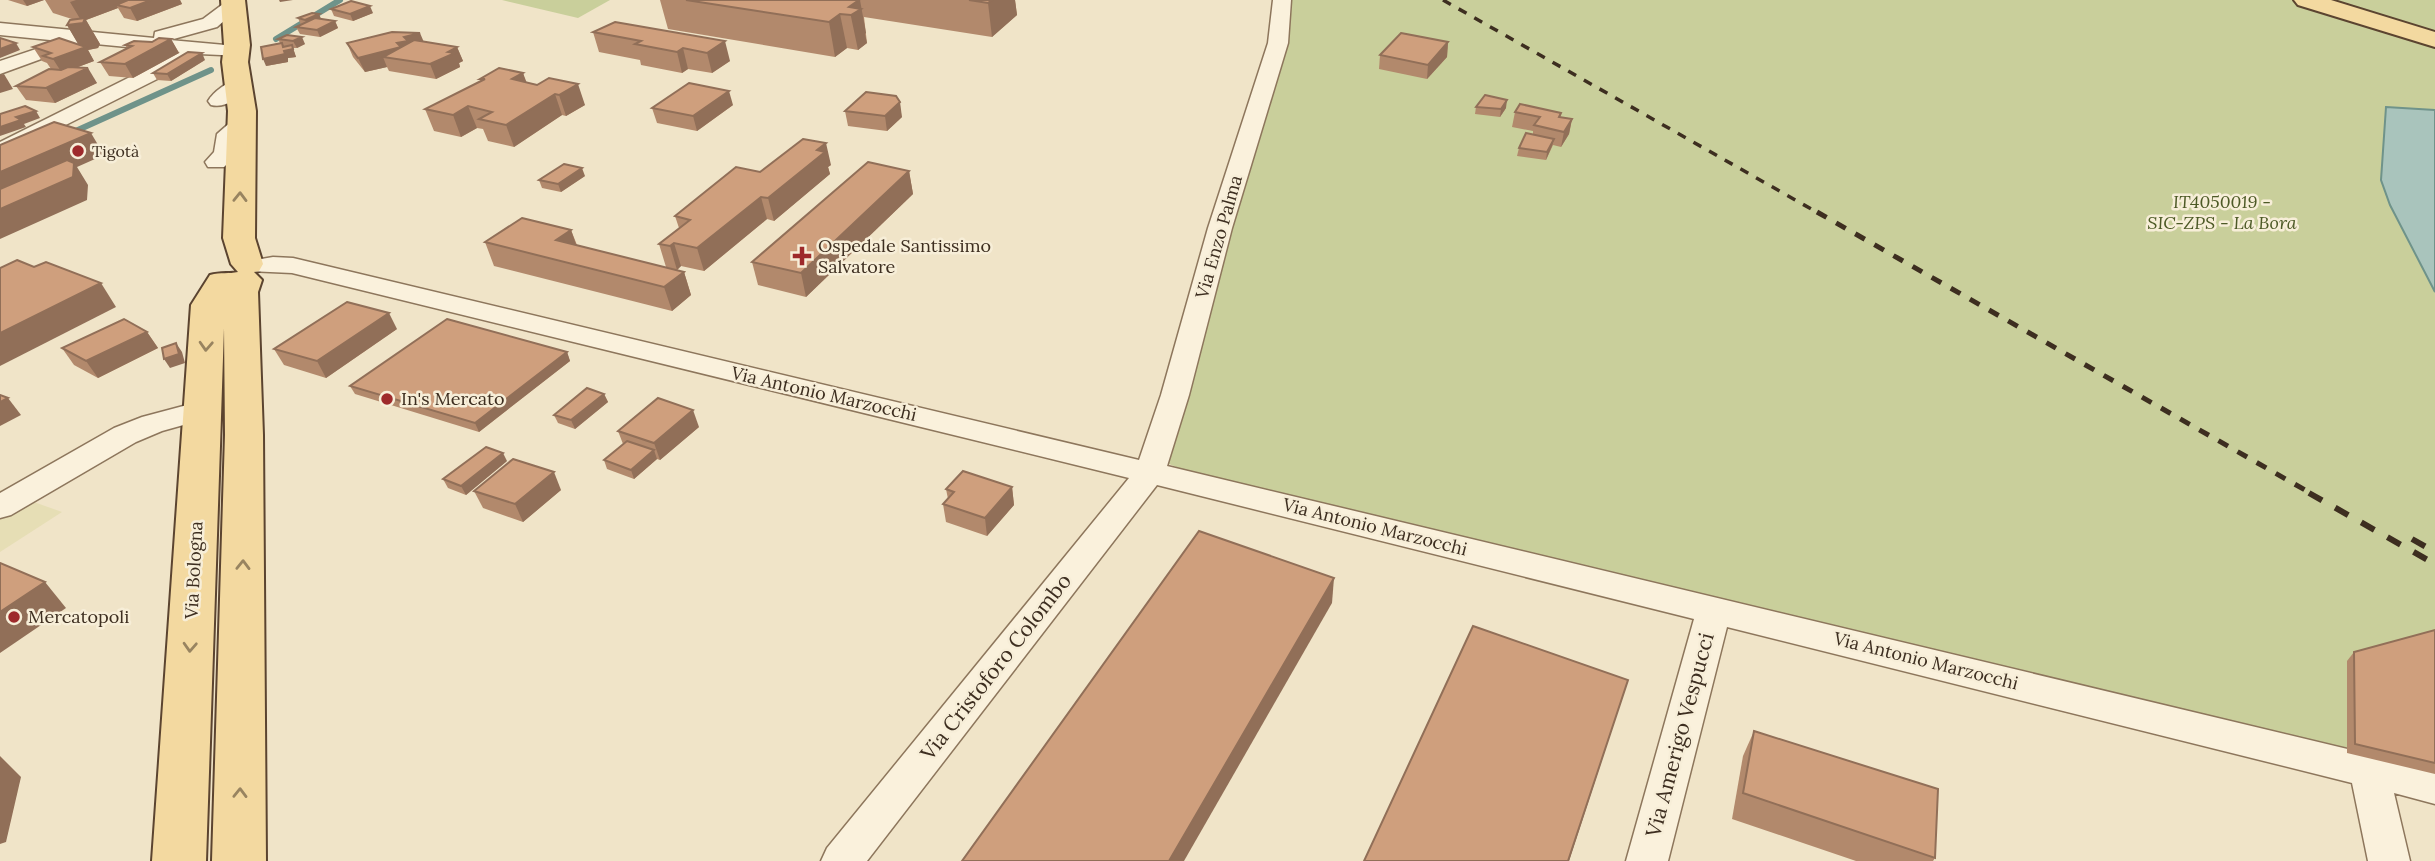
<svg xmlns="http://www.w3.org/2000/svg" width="2435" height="861" viewBox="0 0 2435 861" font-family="Lora,serif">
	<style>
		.farmland { fill: #e6deb5 }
		.green { fill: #c9cf9b }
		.water { fill: #a9c4bc; stroke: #6f938a; stroke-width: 2 }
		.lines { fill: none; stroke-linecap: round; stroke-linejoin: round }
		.stream { stroke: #6f938a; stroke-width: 6 }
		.minor-casing { stroke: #8d765c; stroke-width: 3 }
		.major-casing { stroke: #5b4430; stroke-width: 4 }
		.minor { fill: #faf1dc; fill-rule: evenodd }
		.major { fill: #f3d9a0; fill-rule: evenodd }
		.rail-far2 { stroke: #3d2e20; stroke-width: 3.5; stroke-dasharray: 9 9; stroke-linecap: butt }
		.rail-far1 { stroke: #3d2e20; stroke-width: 5; stroke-dasharray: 11 11; stroke-linecap: butt }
		.rail { stroke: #3d2e20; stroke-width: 6; stroke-dasharray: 15 15; stroke-linecap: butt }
		.wall { fill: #b2896c }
		.shaded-wall { fill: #916f58 }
		.building { fill: #cf9f7d; stroke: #916f58; stroke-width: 2 }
		.oneway { stroke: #988460 }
		.poi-dot { fill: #9e2a2b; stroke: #f7eed8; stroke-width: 2.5 }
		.labels { text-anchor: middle; stroke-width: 5; stroke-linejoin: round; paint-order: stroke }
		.far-poi-label { font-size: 16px; fill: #3d2e20; stroke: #f7eed8; text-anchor: start }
		.park-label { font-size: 18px; font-style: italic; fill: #4d5a26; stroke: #f7eed8 }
		.street-label { font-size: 18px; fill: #3d2e20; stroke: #f7eed8 }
		.poi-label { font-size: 18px; fill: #3d2e20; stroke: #f7eed8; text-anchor: start }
		.near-street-label { font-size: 21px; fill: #3d2e20; stroke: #f7eed8 }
	</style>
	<rect width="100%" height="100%" fill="#f0e4c8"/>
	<polygon class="farmland" points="0,490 62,512 0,552"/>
	<g class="green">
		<polygon points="502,0 610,0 578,18"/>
		<polygon points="1282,0 2435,0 2435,637 2347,753 1191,473 1152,457"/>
	</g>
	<polygon class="water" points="2386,107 2435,110 2435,292 2390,205 2381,180"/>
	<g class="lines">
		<g class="stream">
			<polyline points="276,39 340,0"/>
			<polyline points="69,134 211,70"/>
		</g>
		<defs>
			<g id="minor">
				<polygon points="235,0 242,5 217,27 170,40 236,46 243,48 246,52 243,56 199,54 197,59 0,158 0,142 180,52 85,43 0,74 0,61 60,41 0,35 0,23 154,38 155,32 203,19 227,1"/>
				<polygon points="1273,0 1291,0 1288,43 1232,228 1189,395 1167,466 2435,770 2435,804 2394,793 2410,861 2368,861 2352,783 1727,627 1668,861 1626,861 1694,619 1157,485 867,861 821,861 827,848 1129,478 292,273 249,271 245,266 249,261 273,257 293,258 1139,460 1161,395 1208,228 1268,43"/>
				<path d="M238 79 245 81 248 85C239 97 226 109 211 105L208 101C214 91 227 82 238 79Z"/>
				<polygon points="241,119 249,120 252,125 239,137 236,155 224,167 208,167 205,162 214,152 217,134 233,120"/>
				<polygon points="202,401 212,403 217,410 212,417 162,431 136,442 11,515 0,518 0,493 114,428 142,417"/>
			</g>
			<g id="major">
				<path d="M221 0H245L250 45 248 62 256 111 255 238 263 264 259 271 254 272 262 280 258 292 263 435 266 861H212L225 435 224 328 206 861H152L191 305 210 275C221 272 229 274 238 272L231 264 223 238 228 111 222 62 224 45Z"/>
				<polygon points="2294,0 2331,0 2435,32 2435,47 2298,5"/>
			</g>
		</defs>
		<use href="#minor" class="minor-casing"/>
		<use href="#major" class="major-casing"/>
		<use href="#minor" class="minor"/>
		<use href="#major" class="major"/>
		<polyline class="rail-far2" points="1443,0 1820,214"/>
		<polyline class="rail-far1" points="1817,212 2312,494"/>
		<g class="rail">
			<polyline points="2309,493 2435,564"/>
			<polyline points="2412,539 2435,552"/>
		</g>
	</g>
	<g class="wall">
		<polygon points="8,0 44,0 27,6"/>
		<polygon points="45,0 180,0 182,4 137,21 124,18 118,8 86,20 100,44 98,48 88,50 94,61 78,67 97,83 55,103 26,100 16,86 51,69 47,63 42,61 33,47 79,45 67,25 75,20 53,13"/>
		<polygon points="660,0 1015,0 1017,15 992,37 864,17 867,43 858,50 847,48 835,57 668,29"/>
		<polygon points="331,9 373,13 353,21 334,16"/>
		<polygon points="298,18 321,19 335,21 338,28 320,37 300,34 296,27 301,25"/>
		<polygon points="615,22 730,61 712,73 688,69 682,73 641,65 640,60 599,52 593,32"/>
		<polygon points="287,35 305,44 297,48 293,48 296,57 288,58 288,62 266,66 280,43 278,39"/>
		<polygon points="171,39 179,53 133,78 109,76 100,62 127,48 125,45"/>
		<polygon points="424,42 457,47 463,61 459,63 460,67 436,79 389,71 387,67 365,72 353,57 347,43"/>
		<polygon points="1448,42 1447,57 1427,79 1379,69 1380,55"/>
		<polygon points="205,60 171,81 157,80 153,73"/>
		<polygon points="523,73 526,83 585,105 566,116 562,115 514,147 488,141 483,129 477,128 461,137 434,131 425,109 481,81 480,79"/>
		<polygon points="733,105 697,131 657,123 652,108"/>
		<polygon points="1476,107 1506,108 1500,117 1475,114"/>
		<polygon points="845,111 902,117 887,131 848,126"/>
		<polygon points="1515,112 1561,113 1560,117 1572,119 1569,134 1561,147 1553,145 1546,160 1517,156 1519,148 1533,135 1533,131 1512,127"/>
		<polygon points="831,165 828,167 830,174 774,221 767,219 704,271 681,266 677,270 666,267 659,244 679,228 675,216 760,172"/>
		<polygon points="909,171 913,194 806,297 758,285 752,262"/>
		<polygon points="585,176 561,192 542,188 539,180"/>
		<polygon points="571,230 577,245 684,272 691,295 672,311 494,266 485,242"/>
		<polygon points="397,329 326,378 284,365 274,349"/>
		<polygon points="147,332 158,348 98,378 74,365 62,348"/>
		<polygon points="567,352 570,361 479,432 355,394 350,386"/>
		<polygon points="604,394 608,402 575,429 558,423 554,415"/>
		<polygon points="699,427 660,460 657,459 634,479 607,469 604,460 623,444 618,431"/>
		<polygon points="507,461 466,495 448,488 443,479"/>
		<polygon points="1012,487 1014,505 987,536 946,522 943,504 948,499 946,489"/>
		<polygon points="561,490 523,522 483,508 474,491"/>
		<polygon points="2435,630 2435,774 2347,753 2347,661 2354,652"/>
		<polygon points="1754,731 1935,858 1933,861 1856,861 1732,819 1743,756"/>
	</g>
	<g class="shaded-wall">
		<polygon points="23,0 44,0 27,6"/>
		<polygon points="76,0 142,0 116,5 118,8 86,20 100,44 98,48 88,50 94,61 62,73 53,59 81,49 67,25 82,22 70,2"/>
		<polygon points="151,0 180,0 182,4 137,21 130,8"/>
		<polygon points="279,0 293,0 280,2"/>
		<polygon points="859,0 860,0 866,33 865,34 867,43 858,50 849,7"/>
		<polygon points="992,0 1015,0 1017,15 992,37 988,3"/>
		<polygon points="370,6 373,13 353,21 350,14"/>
		<polygon points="319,14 322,21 308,27 305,20"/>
		<polygon points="840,14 847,48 835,57 829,22"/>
		<polygon points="335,21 338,28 320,37 317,30"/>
		<polygon points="420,33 426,47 383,57 387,67 365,72 358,58 397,43 404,37"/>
		<polygon points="302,37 305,44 297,48 293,41"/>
		<polygon points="171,39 179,53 133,78 125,64"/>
		<polygon points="725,41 730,61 712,73 707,53"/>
		<polygon points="1448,42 1447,57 1427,79 1428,65"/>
		<polygon points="16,43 20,50 0,58 0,49"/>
		<polygon points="282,43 286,51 292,45 296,57 288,58 288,62 266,66 263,59"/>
		<polygon points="457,47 463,61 459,63 460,67 436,79 430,64"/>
		<polygon points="683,48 688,69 682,73 677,52"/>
		<polygon points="202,53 205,60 171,81 167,74"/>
		<polygon points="88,68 97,83 55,103 46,88"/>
		<polygon points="523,73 531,94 512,79"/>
		<polygon points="4,74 13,89 0,93 0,75"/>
		<polygon points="578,84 585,105 566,116 559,95"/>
		<polygon points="729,91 733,105 697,131 693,116"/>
		<polygon points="555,94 562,115 514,147 506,125"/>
		<polygon points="1507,100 1506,108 1500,117 1501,109"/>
		<polygon points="900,102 902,117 887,131 885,116"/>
		<polygon points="468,106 477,128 461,137 453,115"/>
		<polygon points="36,111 40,118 24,124 26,127 0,136 0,127 16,117"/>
		<polygon points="1572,119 1569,134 1561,147 1564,132"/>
		<polygon points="91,133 104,155 77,167 88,185 87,200 0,239 0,172"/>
		<polygon points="1554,139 1552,146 1546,160 1547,152"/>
		<polygon points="826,143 831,165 828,167 830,174 774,221 768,198 817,150"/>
		<polygon points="582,168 585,176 561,192 558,184"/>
		<polygon points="909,171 913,194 806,297 801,273"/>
		<polygon points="761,197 767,219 704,271 697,248"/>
		<polygon points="571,230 579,253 556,240"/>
		<polygon points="674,243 681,266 677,270 670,246"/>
		<polygon points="684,272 691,295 672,311 664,287"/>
		<polygon points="101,283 116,307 0,366 0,333"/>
		<polygon points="389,313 397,329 326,378 317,361"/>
		<polygon points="147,332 158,348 98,378 86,361"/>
		<polygon points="176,343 182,352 185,363 170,368 164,359"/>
		<polygon points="567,352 570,361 479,432 475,423"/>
		<polygon points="604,394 608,402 575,429 571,420"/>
		<polygon points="8,398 21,415 0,426 0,402"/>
		<polygon points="693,410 699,427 660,460 654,443"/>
		<polygon points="654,450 657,459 634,479 631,470"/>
		<polygon points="503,453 507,461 466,495 461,486"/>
		<polygon points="554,472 561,490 523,522 515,504"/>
		<polygon points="1012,487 1014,505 987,536 985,518"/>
		<polygon points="1334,578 1332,603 1184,861 1169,861"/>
		<polygon points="45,582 66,608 0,653 0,612"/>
		<polygon points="1628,680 1569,861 1568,861"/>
		<polygon points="0,756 21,777 6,842 0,844"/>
	</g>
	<g class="building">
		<polygon points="128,0 151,0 130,8 116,5"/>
		<polygon points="686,0 859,0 849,7 861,9 851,15 840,14 829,22"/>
		<polygon points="969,0 992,0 988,3"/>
		<polygon points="351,1 370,6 350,14 331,9"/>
		<polygon points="312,13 319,14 305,20 298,18"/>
		<polygon points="85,18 83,23 67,25 70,20"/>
		<polygon points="315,18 335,21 317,30 296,27"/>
		<polygon points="615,22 725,41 707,53 683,48 677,52 635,44 641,41 593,32"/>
		<polygon points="392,32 420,33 404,37 408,41 397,43 401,47 358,58 347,43"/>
		<polygon points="1401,33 1448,42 1428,65 1380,55"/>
		<polygon points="287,35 302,37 293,41 278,39"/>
		<polygon points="0,38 16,43 0,49"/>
		<polygon points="59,38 86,47 53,59 43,56 51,53 33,47"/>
		<polygon points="159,38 171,39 125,64 100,62 132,46 125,45 134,41 152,42"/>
		<polygon points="414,40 457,47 448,52 455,53 430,64 383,57"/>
		<polygon points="282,43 283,47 292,45 293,49 284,51 285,54 263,59 261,47"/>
		<polygon points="188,52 202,53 167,74 153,73"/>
		<polygon points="68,67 88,68 46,88 16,86 49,69 61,70"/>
		<polygon points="499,68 523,73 512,79 537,85 549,78 578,84 559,95 555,94 506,125 479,119 492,112 468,106 453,115 425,109 485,79 480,79"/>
		<polygon points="689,83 729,91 693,116 652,108"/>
		<polygon points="866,92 896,96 900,102 885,116 845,111"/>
		<polygon points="1485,95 1507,100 1501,109 1476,107"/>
		<polygon points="1520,104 1561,113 1559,117 1572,119 1564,132 1534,125 1540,117 1515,112"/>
		<polygon points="25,106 36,111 16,117 21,120 0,127 0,114"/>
		<polygon points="54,122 91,133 0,172 0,145"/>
		<polygon points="1526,133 1554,139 1547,152 1519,148"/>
		<polygon points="803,139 826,143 817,150 825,152 768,198 761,197 697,248 674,243 670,246 659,244 690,220 675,216 736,167 760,172"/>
		<polygon points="67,160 74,163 73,177 0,209 0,189"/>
		<polygon points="868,162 909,171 801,273 752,262"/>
		<polygon points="564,164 582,168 558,184 539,180"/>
		<polygon points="522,218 571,230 556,240 684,272 664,287 485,242"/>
		<polygon points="17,260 34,267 46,262 101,283 0,333 0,268"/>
		<polygon points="347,302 389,313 317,361 274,349"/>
		<polygon points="124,319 147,332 86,361 62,348"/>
		<polygon points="447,319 567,352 475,423 350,386"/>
		<polygon points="176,343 179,354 164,359 162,348"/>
		<polygon points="587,388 604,394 571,420 554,415"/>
		<polygon points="0,395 8,398 0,402"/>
		<polygon points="658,398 693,410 654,443 618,431"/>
		<polygon points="627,441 654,450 631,470 604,460"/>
		<polygon points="486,447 503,453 461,486 443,479"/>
		<polygon points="513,459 554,472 515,504 474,491"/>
		<polygon points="963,471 1012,487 985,518 943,504 954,492 946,489"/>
		<polygon points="1199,531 1334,578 1169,861 962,861"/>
		<polygon points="0,563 45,582 0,612"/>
		<polygon points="1473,626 1628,680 1568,861 1364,861"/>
		<polygon points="2435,630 2435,763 2355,744 2354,652"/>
		<polygon points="1754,731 1938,789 1935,858 1743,793"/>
	</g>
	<defs><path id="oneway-chevron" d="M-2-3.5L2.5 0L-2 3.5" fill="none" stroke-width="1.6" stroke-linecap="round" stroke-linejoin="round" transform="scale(1.75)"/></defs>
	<g class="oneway">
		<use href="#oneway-chevron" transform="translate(240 197) rotate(-89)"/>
		<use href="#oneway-chevron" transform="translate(206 346) rotate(93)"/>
		<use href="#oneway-chevron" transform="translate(243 565) rotate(-89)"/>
		<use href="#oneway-chevron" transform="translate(190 647) rotate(93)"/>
		<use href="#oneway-chevron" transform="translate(240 793) rotate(-89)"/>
	</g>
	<g class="poi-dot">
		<circle cx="78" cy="151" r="7"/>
		<path d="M798.5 245.5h7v7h7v7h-7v7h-7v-7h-7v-7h7z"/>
		<circle cx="387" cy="399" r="7"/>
		<circle cx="14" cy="617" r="7"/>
	</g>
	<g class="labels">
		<g class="far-poi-label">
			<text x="92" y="157">Tigotà</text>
		</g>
		<g class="park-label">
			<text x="2222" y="208">IT4050019 -<tspan x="2222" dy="21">SIC-ZPS - La Bora</tspan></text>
		</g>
		<g class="street-label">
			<text transform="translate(1219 237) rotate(-74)" y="6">Via Enzo Palma</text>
			<text transform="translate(824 394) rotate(13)" y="6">Via Antonio Marzocchi</text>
			<text transform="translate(1375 527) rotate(14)" y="6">Via Antonio Marzocchi</text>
			<text transform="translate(194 570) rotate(-87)" y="6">Via Bologna</text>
			<text transform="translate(1926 661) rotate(14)" y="6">Via Antonio Marzocchi</text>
		</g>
		<g class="poi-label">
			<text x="818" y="252">Ospedale Santissimo<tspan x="818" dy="21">Salvatore</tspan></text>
			<text x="401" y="405">In's Mercato</text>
			<text x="28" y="623">Mercatopoli</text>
		</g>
		<g class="near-street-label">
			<text transform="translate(996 667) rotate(-52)" y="7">Via Cristoforo Colombo</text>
			<text transform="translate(1680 735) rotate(-75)" y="7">Via Amerigo Vespucci</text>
		</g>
	</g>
</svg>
